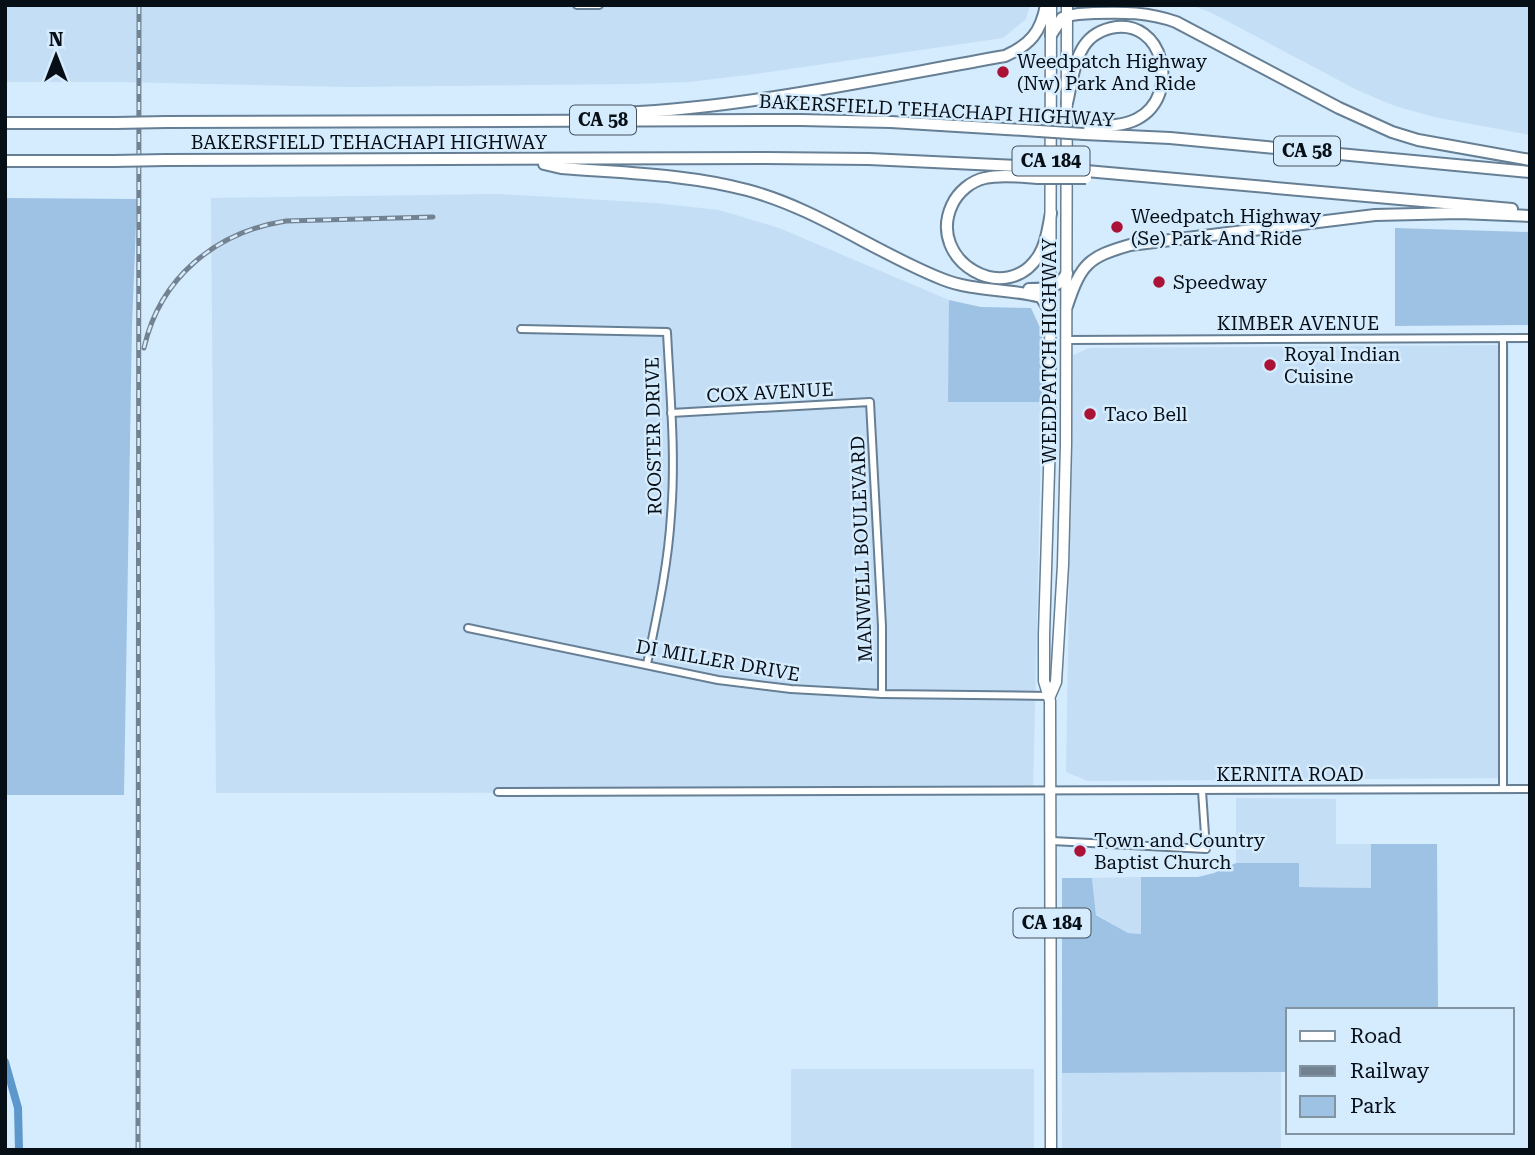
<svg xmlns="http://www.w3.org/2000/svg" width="1535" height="1155" viewBox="0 0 1535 1155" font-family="'Roboto Serif',serif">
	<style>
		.built { fill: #c4def5 }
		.green { fill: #9ec2e4 }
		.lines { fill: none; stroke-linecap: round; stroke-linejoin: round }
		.canal { stroke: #5c98cb; stroke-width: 8 }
		.street-casing { stroke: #667f94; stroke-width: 10 }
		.primary-casing { stroke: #667f94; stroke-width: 13 }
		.highway-casing { stroke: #667f94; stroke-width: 14 }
		.street { stroke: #fff; stroke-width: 6 }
		.primary { stroke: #fff; stroke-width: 10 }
		.highway { stroke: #fff; stroke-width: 10 }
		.rail-casing { stroke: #738290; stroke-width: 5 }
		.rail { stroke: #d5ebfe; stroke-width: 2.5; stroke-dasharray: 8; stroke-linecap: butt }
		.highway-bridge-casing { stroke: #667f94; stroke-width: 14; stroke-linecap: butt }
		.highway-bridge { stroke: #fff; stroke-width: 10 }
		.poi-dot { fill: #aa1335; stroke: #d5ebfe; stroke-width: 2.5 }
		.labels { text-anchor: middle; stroke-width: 5; stroke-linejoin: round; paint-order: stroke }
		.shield { fill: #d5ebfe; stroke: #44505c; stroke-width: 2 }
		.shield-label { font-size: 18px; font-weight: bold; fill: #060e16 }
		.poi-label { font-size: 19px; fill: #060e16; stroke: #d5ebfe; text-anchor: start }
		.street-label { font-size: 19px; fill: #060e16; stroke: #d5ebfe }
	</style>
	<rect width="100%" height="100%" fill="#d5ebfe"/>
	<g class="built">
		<polygon points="5,5 1030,5 1026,19 1003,38 755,74 689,82 631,84 349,87 121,82 5,82"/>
		<polygon points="1191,5 1530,5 1530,135 1434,117 1395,106 1357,90 1212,13"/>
		<polygon points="498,194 655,203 719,210 779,228 949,300 949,402 1042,402 1033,792 216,793 211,198"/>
		<polygon points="1509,345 1508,778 1088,781 1066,772 1073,355 1089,348"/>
		<polygon points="1236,798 1336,799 1336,844 1371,844 1371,888 1298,887 1298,863 1236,863"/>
		<polygon points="1141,877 1141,934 1128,933 1096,914 1092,878"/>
		<rect x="791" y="1069" width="243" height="81"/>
		<polygon points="1281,1072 1281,1150 1062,1150 1062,1073"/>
	</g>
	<g class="green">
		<polygon points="5,198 137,199 132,325 124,795 5,795"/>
		<polygon points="1395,228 1530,232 1530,325 1395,326"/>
		<polygon points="949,300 981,307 1031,308 1042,332 1042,402 948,402"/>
		<polygon points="1371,844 1437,844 1438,1010 1288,1010 1288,1072 1062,1073 1062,878 1092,878 1096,915 1128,933 1141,934 1141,877 1198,877 1214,873 1236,863 1299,863 1299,887 1371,888"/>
	</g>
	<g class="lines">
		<polyline class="canal" points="5,1062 18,1108 19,1150"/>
		<defs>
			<g id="street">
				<polyline points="577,5 599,5"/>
				<path d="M521 329 667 332C670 393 676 454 671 515 668 566 657 615 647 664"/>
				<polyline points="1067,340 1530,338"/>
				<polyline points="671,413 870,402 882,626 882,694"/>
				<polyline points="468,628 718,680 791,689 882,694 1050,696"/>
				<polyline points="1503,789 1503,338"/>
				<polyline points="498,792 1530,789"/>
				<polyline points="1052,841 1206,849 1202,791"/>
			</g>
			<g id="primary">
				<polyline points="1051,5 1050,438 1044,635 1044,681 1050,701 1051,1150"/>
				<polyline points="1050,696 1056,682 1063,565 1066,444 1067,5"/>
			</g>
			<g id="highway">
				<path d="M1051 35 1062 18C1073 13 1083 14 1094 13 1124 12 1148 12 1176 22L1339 108 1392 132 1418 140 1530 160"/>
				<path d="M1067 103C1071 86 1073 66 1081 51 1087 39 1098 31 1111 28 1164 16 1182 96 1137 119 1122 127 1100 126 1083 127"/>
				<path d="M623 113C752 107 879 78 1005 56 1030 45 1041 32 1046 5"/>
				<polyline points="166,122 801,120 891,122 1039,131"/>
				<polyline points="5,123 116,123"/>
				<polyline points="1084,134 1170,138 1530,172"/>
				<polyline points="166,160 766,158 869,159 1038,167"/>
				<polyline points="5,161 114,161"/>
				<path d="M544 164 561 168C623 173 687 174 747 190 816 208 876 253 942 279 974 292 1008 288 1041 297L1051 313"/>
				<polyline points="1086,171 1512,209"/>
				<path d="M1039 178C1022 177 1001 174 985 178 971 181 958 192 952 205 926 261 1007 308 1039 255 1047 243 1048 227 1051 213"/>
				<path d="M1029 289C1046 289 1058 289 1067 273"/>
				<path d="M1067 306C1081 264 1088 257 1130 245L1375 215 1460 213 1530 216"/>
			</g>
		</defs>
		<use href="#street" class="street-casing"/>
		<use href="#primary" class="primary-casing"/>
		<use href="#highway" class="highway-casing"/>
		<use href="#street" class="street"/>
		<use href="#primary" class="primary"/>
		<use href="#highway" class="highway"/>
		<defs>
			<g id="rail">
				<path d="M144 348C160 277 216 232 286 221L433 217"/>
				<polyline points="138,1150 139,5"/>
			</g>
		</defs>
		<use href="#rail" class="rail-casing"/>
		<use href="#rail" class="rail"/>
		<defs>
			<g id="highway-bridge">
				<polyline points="116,123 166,122"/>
				<polyline points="1039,131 1084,134"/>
				<polyline points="114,161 166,160"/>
				<polyline points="1038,167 1086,171"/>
				<polyline points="1039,178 1086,178"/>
			</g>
		</defs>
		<use href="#highway-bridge" class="highway-bridge-casing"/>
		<use href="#highway-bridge" class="highway-bridge"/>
	</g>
	<g class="poi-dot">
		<circle cx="1003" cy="72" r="7"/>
		<circle cx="1117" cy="227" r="7"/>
		<circle cx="1159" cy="282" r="7"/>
		<circle cx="1270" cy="365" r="7"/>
		<circle cx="1090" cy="414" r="7"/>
		<circle cx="1080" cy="851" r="7"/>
	</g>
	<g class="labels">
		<g class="shield">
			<rect x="570" y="105.5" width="66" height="29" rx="5"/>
			<rect x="1274" y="136.5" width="66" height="29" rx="5"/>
			<rect x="1012.5" y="146.5" width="77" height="29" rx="5"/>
			<rect x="1013.5" y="908.5" width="77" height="29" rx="5"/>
		</g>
		<g class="shield-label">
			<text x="603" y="126">CA 58</text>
			<text x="1307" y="157">CA 58</text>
			<text x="1051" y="167">CA 184</text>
			<text x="1052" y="929">CA 184</text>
		</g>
		<g class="poi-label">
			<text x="1017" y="68">Weedpatch Highway<tspan x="1017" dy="22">(Nw) Park And Ride</tspan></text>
			<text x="1131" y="223">Weedpatch Highway<tspan x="1131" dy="22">(Se) Park And Ride</tspan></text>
			<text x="1173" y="289">Speedway</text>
			<text x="1284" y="361">Royal Indian<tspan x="1284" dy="22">Cuisine</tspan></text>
			<text x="1104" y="421">Taco Bell</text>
			<text x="1094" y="847">Town and Country<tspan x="1094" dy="22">Baptist Church</tspan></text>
		</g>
		<g class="street-label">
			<text transform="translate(937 110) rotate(3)" y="7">BAKERSFIELD TEHACHAPI HIGHWAY</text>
			<text x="369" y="149">BAKERSFIELD TEHACHAPI HIGHWAY</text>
			<text x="1298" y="330">KIMBER AVENUE</text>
			<text transform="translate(1049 351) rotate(-90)" y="7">WEEDPATCH HIGHWAY</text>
			<text transform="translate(770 392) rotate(-3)" y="7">COX AVENUE</text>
			<text transform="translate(653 436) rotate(-91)" y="7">ROOSTER DRIVE</text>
			<text transform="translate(861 549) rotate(-92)" y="7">MANWELL BOULEVARD</text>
			<text transform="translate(718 660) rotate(10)" y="7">DI MILLER DRIVE</text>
			<text x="1290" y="781">KERNITA ROAD</text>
		</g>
	</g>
	<rect width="1535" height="1155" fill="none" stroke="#060e16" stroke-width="14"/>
	<rect x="1286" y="1008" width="228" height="126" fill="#d5ebfe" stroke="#8293a1" stroke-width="2"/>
	<rect x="1300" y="1031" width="35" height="10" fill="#ffffff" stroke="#8293a1" stroke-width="2"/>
	<text x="1350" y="1043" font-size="21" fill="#060e16">Road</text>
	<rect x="1300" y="1066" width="35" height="10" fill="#738290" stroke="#8293a1" stroke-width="2"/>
	<text x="1350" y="1078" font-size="21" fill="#060e16">Railway</text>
	<rect x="1300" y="1096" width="35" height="21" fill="#9ec2e4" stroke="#8293a1" stroke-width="2"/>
	<text x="1350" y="1113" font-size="21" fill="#060e16">Park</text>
	<g transform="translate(56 56)" stroke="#d5ebfe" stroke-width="5" paint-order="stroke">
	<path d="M0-5L12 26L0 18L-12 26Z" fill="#060e16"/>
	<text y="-10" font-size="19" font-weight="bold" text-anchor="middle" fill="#060e16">N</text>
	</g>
</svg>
